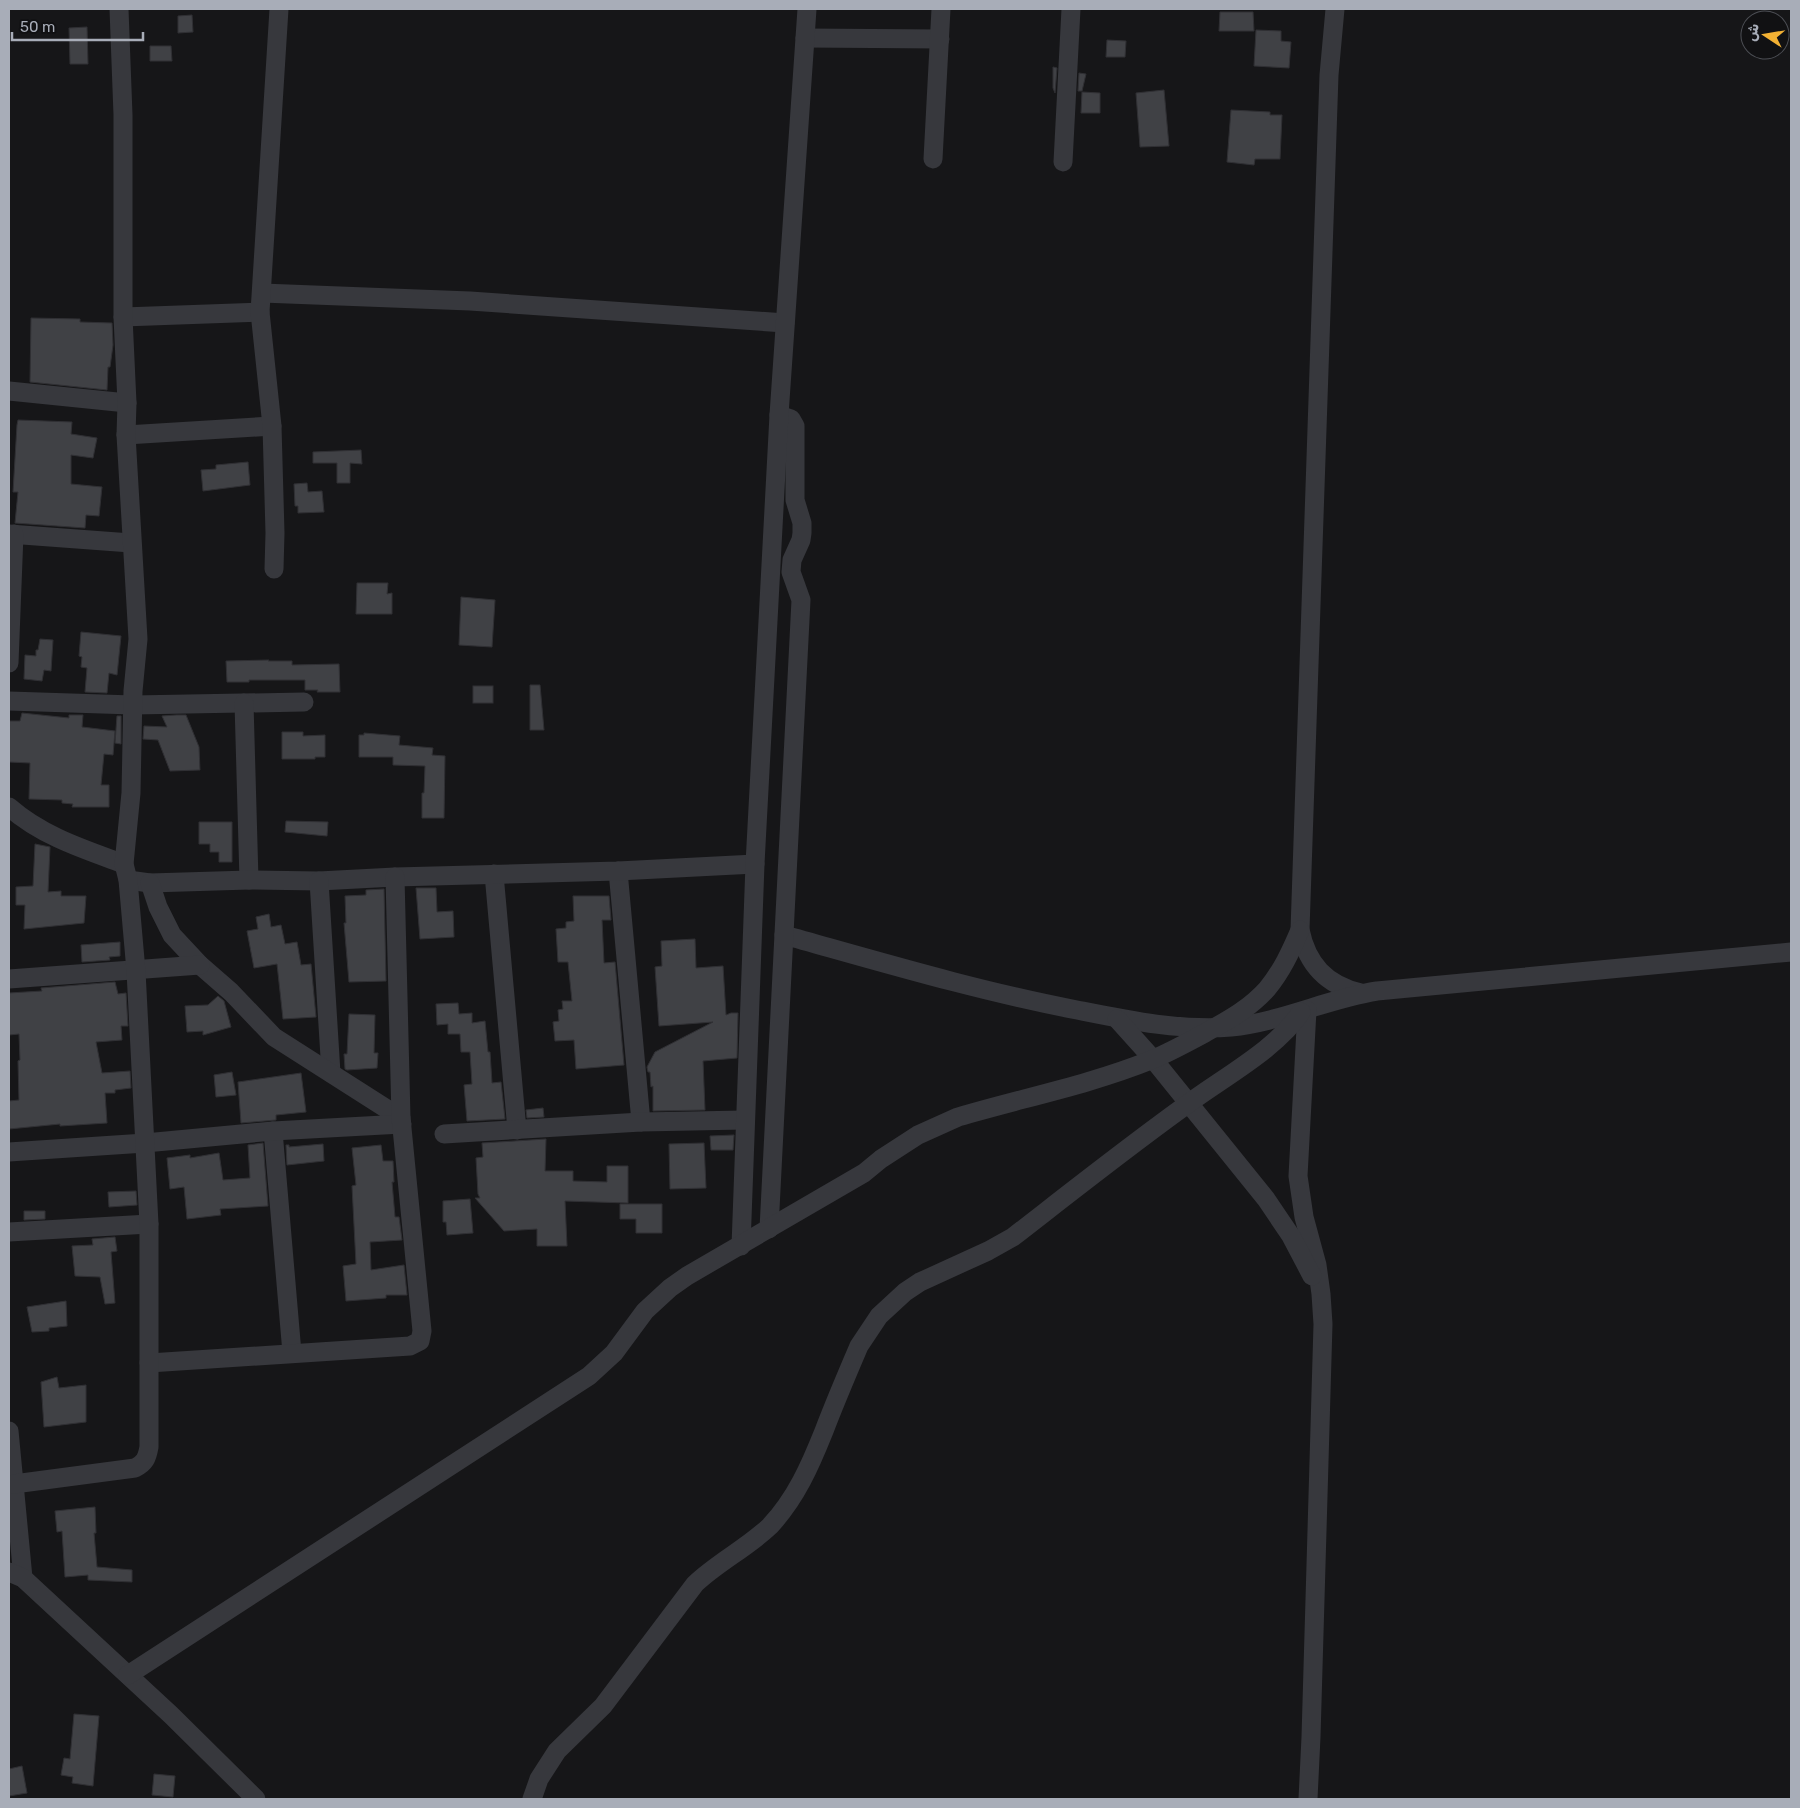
<svg xmlns="http://www.w3.org/2000/svg" width="1800" height="1808" viewBox="0 0 1800 1808" font-family="Rubik,Cairo,sans-serif">
	<style>
		.building { fill: #404145; stroke: #303034 }
		.lines { fill: none; stroke-linecap: round; stroke-linejoin: round }
		.minor { stroke: #37383d; stroke-width: 19 }
	</style>
	<rect width="100%" height="100%" fill="#161618"/>
	<g class="building">
		<polygon points="1220,12 1253,12 1254,31 1219,31"/>
		<polygon points="192,15 193,32 178,33 178,16"/>
		<polygon points="87,27 88,64 70,64 69,28"/>
		<polygon points="1256,30 1281,31 1281,41 1291,42 1289,68 1254,66"/>
		<polygon points="1107,40 1126,41 1125,57 1106,57"/>
		<polygon points="150,46 171,46 172,61 150,61"/>
		<polygon points="1053,67 1057,68 1055,93 1053,88"/>
		<polygon points="1079,73 1086,74 1082,91 1078,91"/>
		<polygon points="1164,90 1169,146 1140,147 1136,93"/>
		<polygon points="1082,92 1100,93 1100,113 1081,113"/>
		<polygon points="1231,110 1270,112 1270,115 1282,115 1280,159 1255,159 1254,165 1227,162"/>
		<polygon points="31,318 80,319 80,322 112,323 113,345 110,367 108,367 107,390 30,382"/>
		<polygon points="18,420 72,422 71,434 97,438 93,458 71,455 71,484 102,487 99,516 86,515 85,528 15,523 18,492 13,492 17,425"/>
		<polygon points="361,450 362,464 350,463 350,483 337,483 337,463 313,463 313,452"/>
		<polygon points="248,462 250,485 203,491 201,470 216,469 216,465"/>
		<polygon points="307,483 308,492 322,491 324,512 298,513 298,506 295,506 294,484"/>
		<polygon points="357,583 388,583 387,594 392,593 392,614 356,614"/>
		<polygon points="461,597 495,600 492,647 459,645"/>
		<polygon points="81,632 121,636 117,675 109,673 107,693 85,692 87,668 81,667 82,657 79,656"/>
		<polygon points="40,639 53,640 51,671 44,670 42,681 24,679 25,655 36,656 36,650 38,650"/>
		<polygon points="269,660 268,661 292,661 292,665 339,664 340,692 317,692 318,690 305,690 305,680 249,680 249,682 227,682 226,661"/>
		<polygon points="530,685 540,685 544,730 530,730"/>
		<rect x="473" y="686" width="20" height="17"/>
		<polygon points="22,713 69,718 69,715 83,715 82,727 115,731 113,755 104,754 101,785 109,785 109,807 72,807 73,804 62,803 62,800 29,799 30,763 9,762 9,721 20,721"/>
		<polygon points="176,715 186,715 199,747 200,770 170,771 158,740 143,739 144,726 167,727 162,716"/>
		<polygon points="117,716 121,716 121,744 115,743"/>
		<polygon points="282,732 303,732 303,736 325,735 325,757 315,757 315,759 282,759"/>
		<polygon points="364,733 400,736 399,745 433,748 432,755 445,756 444,818 422,818 422,793 424,793 425,766 393,765 393,757 359,757 359,735 364,735"/>
		<polygon points="286,821 328,822 327,836 285,832"/>
		<polygon points="199,822 232,822 232,862 219,862 219,852 210,852 210,844 199,844"/>
		<polygon points="35,844 50,847 48,892 61,891 61,896 86,896 84,923 24,929 25,905 16,905 16,887 33,886"/>
		<polygon points="416,888 436,888 437,912 453,911 454,937 420,939"/>
		<polygon points="384,889 386,981 349,982 344,923 346,923 345,896 366,895 366,890"/>
		<polygon points="573,896 609,896 611,920 602,920 604,963 615,962 624,1065 576,1069 574,1040 555,1041 553,1022 559,1021 558,1010 563,1009 562,1001 572,1001 568,962 558,962 556,929 566,928 566,922 574,921"/>
		<polygon points="269,914 271,927 281,925 285,944 297,942 301,965 311,964 316,1017 283,1019 277,964 254,968 247,931 258,929 256,917"/>
		<polygon points="695,939 696,968 723,966 726,1015 731,1013 738,1013 737,1058 703,1061 705,1110 653,1111 653,1086 651,1087 650,1072 648,1072 647,1067 655,1052 713,1022 659,1026 655,967 662,966 661,941"/>
		<polygon points="120,942 120,956 109,957 110,960 82,962 81,945"/>
		<polygon points="115,982 118,994 126,993 128,1026 121,1026 122,1040 96,1042 102,1073 130,1071 131,1088 115,1090 115,1093 105,1093 107,1123 60,1126 60,1124 9,1129 9,1101 19,1100 18,1061 20,1060 19,1034 9,1035 9,993 42,991 41,988"/>
		<polygon points="218,996 224,1001 231,1027 203,1035 203,1031 187,1032 185,1006 208,1005"/>
		<polygon points="458,1003 459,1014 472,1013 472,1023 485,1021 488,1052 490,1052 492,1083 501,1082 505,1119 467,1121 464,1085 472,1084 470,1052 461,1052 460,1034 448,1034 448,1024 437,1025 436,1004"/>
		<polygon points="349,1014 375,1015 374,1053 378,1053 377,1068 347,1070 345,1069 344,1054 347,1054"/>
		<polygon points="232,1072 236,1095 216,1097 214,1075"/>
		<polygon points="301,1073 306,1112 276,1115 276,1120 241,1123 238,1082"/>
		<polygon points="543,1108 544,1117 527,1118 526,1110"/>
		<polygon points="734,1135 733,1150 711,1150 710,1136"/>
		<polygon points="546,1139 545,1171 573,1171 573,1181 607,1182 607,1166 628,1166 628,1203 565,1201 567,1246 537,1246 537,1229 504,1231 475,1198 480,1198 478,1194 476,1158 483,1157 482,1143"/>
		<polygon points="263,1143 268,1206 220,1209 221,1215 187,1219 184,1187 170,1189 167,1158 190,1155 190,1158 219,1153 223,1180 250,1178 248,1145"/>
		<polygon points="704,1143 706,1188 670,1189 669,1144"/>
		<polygon points="323,1144 324,1161 287,1165 286,1145 289,1145 289,1147"/>
		<polygon points="381,1145 383,1161 393,1161 394,1182 392,1182 395,1217 399,1217 402,1240 370,1242 371,1270 404,1265 407,1295 386,1295 386,1298 346,1301 343,1266 356,1264 352,1186 356,1185 352,1148"/>
		<polygon points="136,1191 137,1205 109,1207 108,1192"/>
		<polygon points="470,1199 473,1233 447,1235 446,1222 443,1222 443,1201"/>
		<polygon points="620,1204 662,1204 662,1233 636,1233 636,1219 620,1219"/>
		<polygon points="24,1211 45,1211 45,1219 24,1220"/>
		<polygon points="115,1237 117,1251 111,1252 115,1303 105,1304 100,1277 75,1276 72,1246 93,1245 92,1239"/>
		<polygon points="66,1301 67,1326 49,1328 49,1331 32,1332 27,1307"/>
		<polygon points="57,1377 59,1388 86,1385 86,1422 44,1427 41,1382"/>
		<polygon points="95,1507 96,1533 94,1533 97,1567 132,1570 132,1582 88,1580 88,1575 65,1577 62,1531 57,1532 55,1511"/>
		<polygon points="74,1714 99,1716 93,1786 72,1783 73,1777 61,1775 64,1758 70,1759"/>
		<polygon points="22,1766 27,1793 9,1796 9,1769"/>
		<polygon points="154,1774 175,1776 173,1797 152,1795"/>
	</g>
	<g class="lines">
		<g class="minor">
			<path d="M1335 9 1329 75 1300 930C1307 964 1326 985 1361 993"/>
			<polyline points="805,38 940,39"/>
			<polyline points="933,159 941,9"/>
			<polyline points="1063,162 1071,9"/>
			<polyline points="262,293 470,301 785,323"/>
			<polyline points="123,317 260,312"/>
			<polyline points="9,391 127,403"/>
			<polyline points="126,435 272,426"/>
			<polyline points="9,534 131,543"/>
			<polyline points="274,569 275,533 272,426 260,312 279,9"/>
			<polyline points="9,663 14,534"/>
			<polyline points="9,701 133,705 304,702"/>
			<polyline points="244,703 249,880"/>
			<path d="M9 807C42 836 83 849 124 864"/>
			<polyline points="618,871 641,1122"/>
			<polyline points="494,874 517,1130"/>
			<polyline points="128,880 150,883 249,880 319,881 395,877 618,871 755,864"/>
			<polyline points="319,881 331,1073"/>
			<polyline points="150,883 158,907 172,935 200,965 231,992 274,1037 401,1118"/>
			<path d="M784 935C881 962 978 991 1077 1010 1127 1020 1179 1031 1231 1027 1281 1022 1327 999 1377 991L1791 952"/>
			<polyline points="9,979 200,965"/>
			<polyline points="1307,1010 1298,1176 1304,1217 1317,1265 1321,1294 1323,1324 1311,1737 1308,1799"/>
			<polyline points="1117,1019 1153,1059 1266,1199 1291,1236 1312,1276"/>
			<polyline points="273,1131 292,1353"/>
			<polyline points="444,1134 641,1122 744,1120"/>
			<polyline points="9,1152 145,1143 273,1131 402,1124"/>
			<polyline points="769,1229 801,600 791,572 792,560 801,540 802,533 802,523 795,500 795,426 791,419 779,415"/>
			<polyline points="9,1232 149,1224"/>
			<polyline points="741,1246 755,864 779,415 807,9"/>
			<polyline points="149,1363 410,1346 420,1341 422,1331 401,1118 395,877"/>
			<polyline points="9,1431 23,1578"/>
			<path d="M14 1484 135 1468C145 1463 147 1458 149 1447V1224L136 971 128 880 124 864 131 793 133 691 138 639 126 435 127 403 123 317V115L119 9"/>
			<polyline points="9,1572 23,1578 171,1715 256,1799"/>
			<path d="M128 1675 589 1376 614 1353 645 1311 670 1288 687 1276 864 1173 881 1159 918 1135 958 1117C1022 1098 1089 1085 1151 1060 1170 1052 1188 1042 1205 1033 1228 1020 1249 1009 1267 989 1282 971 1291 951 1300 930"/>
			<path d="M532 1799 539 1779 557 1751 603 1706 695 1584C718 1562 747 1548 770 1526 796 1498 810 1466 824 1431 835 1402 847 1374 859 1346L879 1316 905 1292 920 1282 988 1251 1013 1237C1071 1192 1129 1146 1189 1103 1224 1077 1278 1048 1301 1012"/>
		</g>
	</g>
	<rect width="1800" height="1808" fill="none" stroke="#a8adb8" stroke-width="20"/>
	<g transform="translate(1765 35) rotate(282)"><circle r="24" fill="#111113" stroke="#4d4f55"/>
	<path d="M0-4L9 19L0 12L-9 19Z" fill="#f2b134"/>
	<text y="-8" font-size="14" font-weight="bold" text-anchor="middle" fill="#a8adb8">ش</text>
	</g>
	<path d="M12 32v8h131v-8" fill="none" stroke="#a8adb8" stroke-width="2.5"/>
	<text x="20" y="32" font-size="15" fill="#a8adb8" stroke="#111113" stroke-width="4" paint-order="stroke">50 m</text>
</svg>
